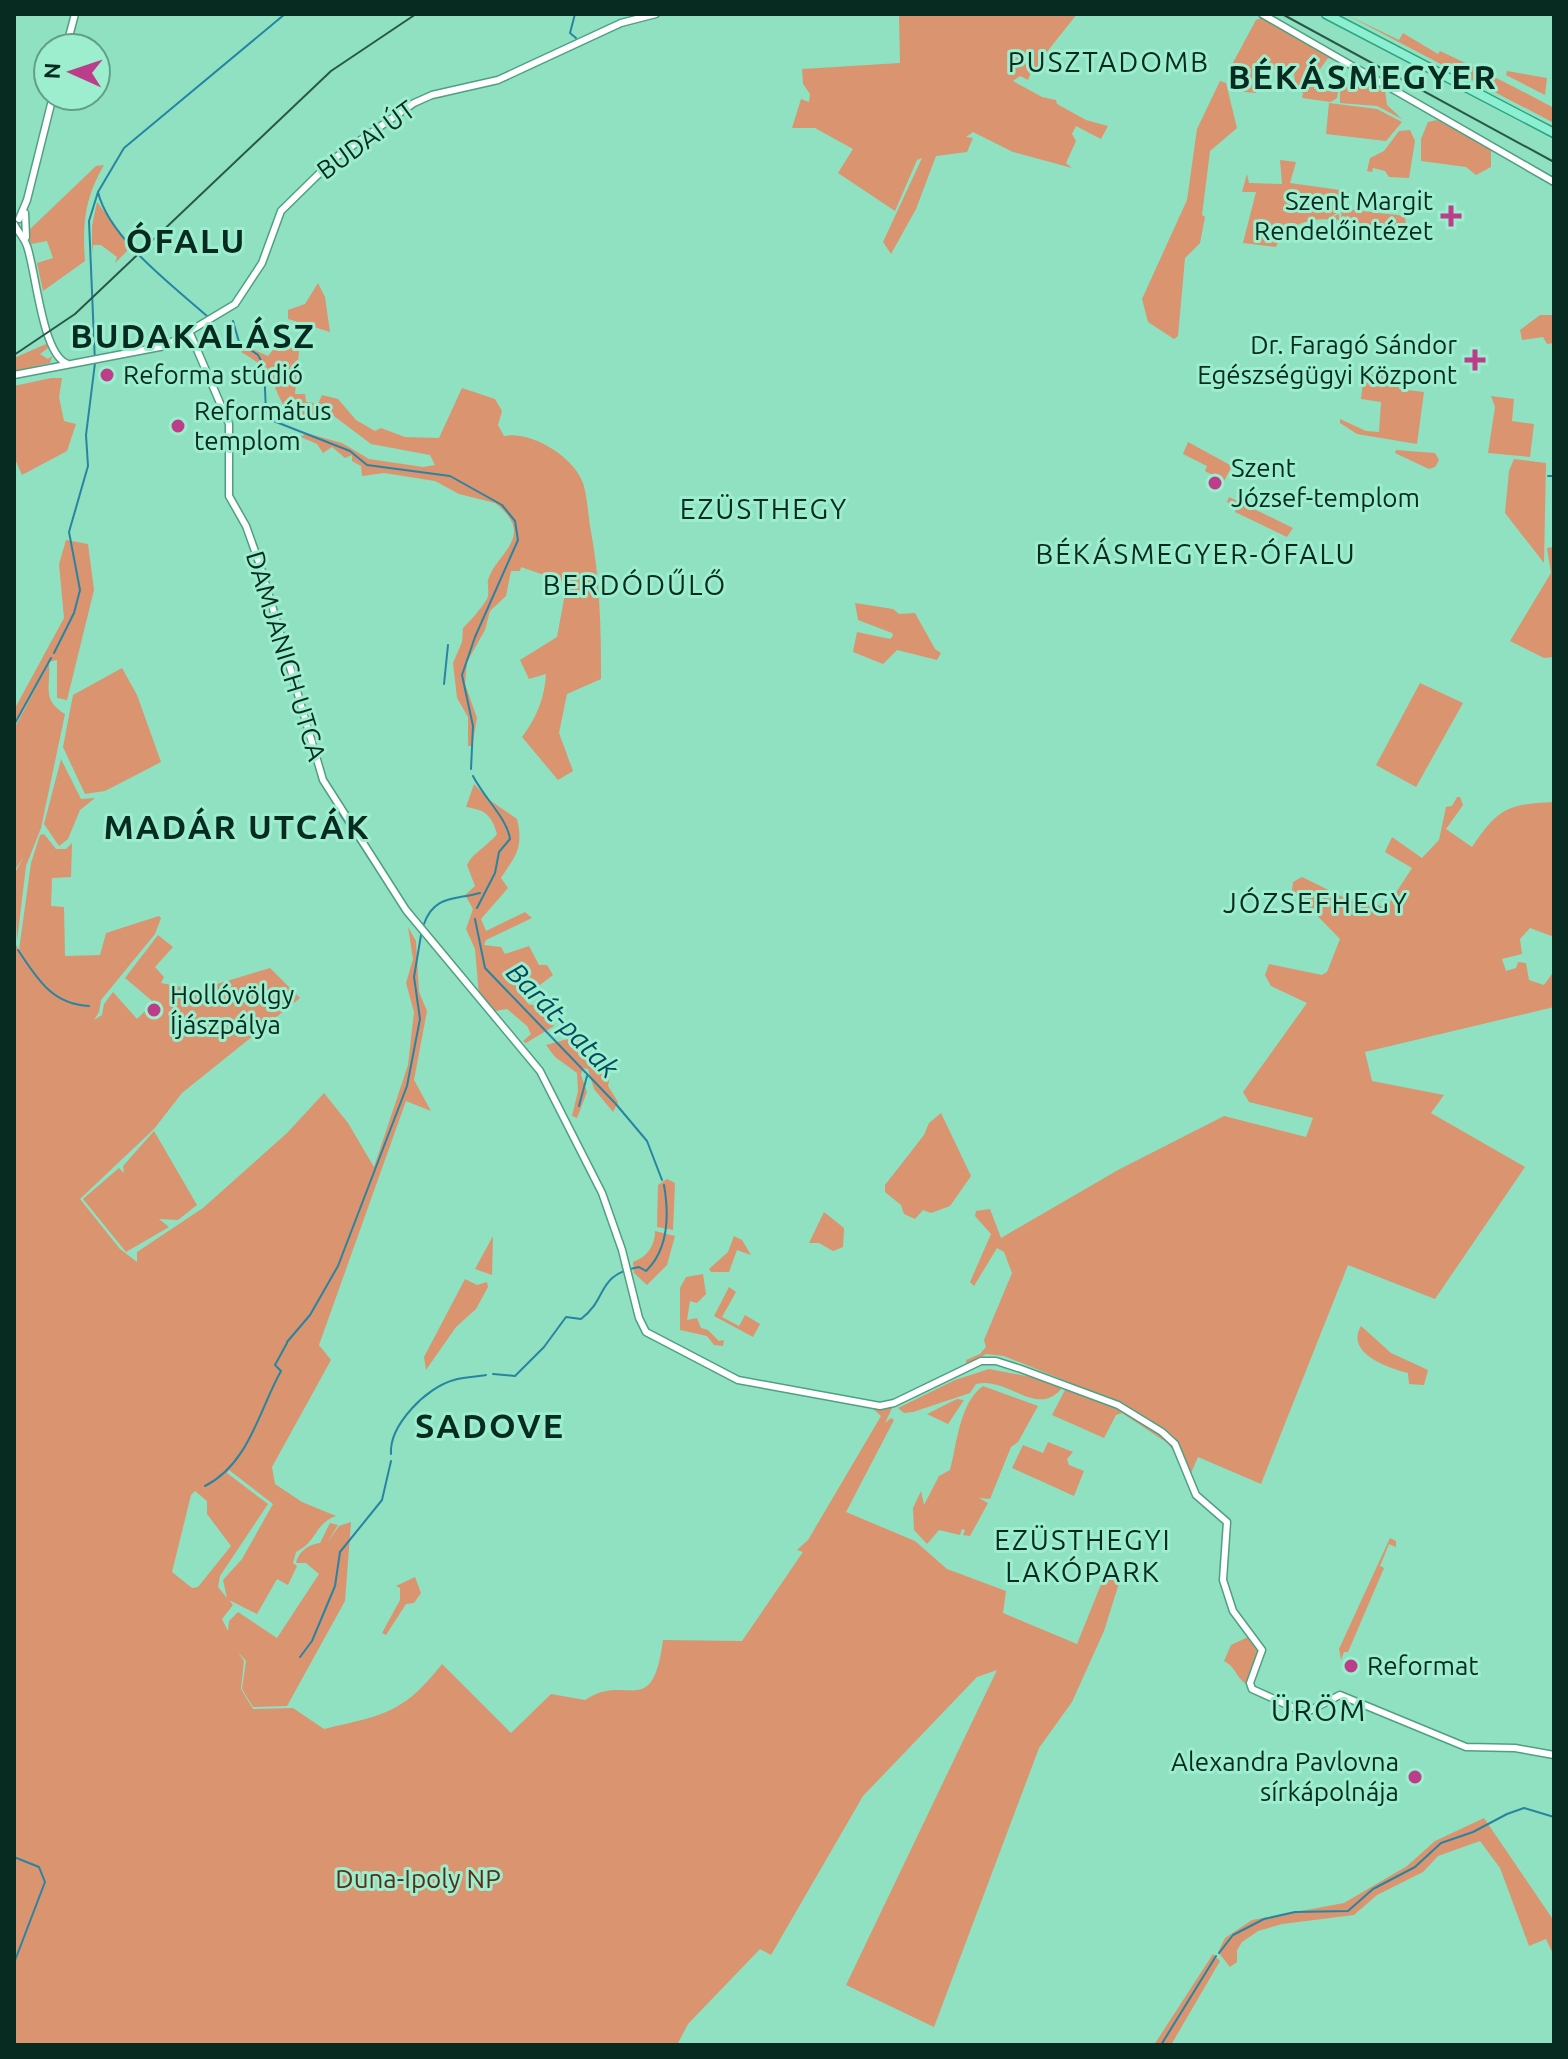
<svg xmlns="http://www.w3.org/2000/svg" width="1568" height="2059" viewBox="0 0 1568 2059" font-family="Ubuntu,sans-serif">
	<style>
		.green { fill: #da9470; fill-rule: evenodd }
		.lines { fill: none; stroke-linecap: round; stroke-linejoin: round }
		.stream { stroke: #2885a1; stroke-width: 2 }
		.secondary-casing { stroke: #4fa083; stroke-width: 9 }
		.primary-casing { stroke: #2da47f; stroke-width: 11 }
		.secondary { stroke: #fff; stroke-width: 6 }
		.primary { stroke: #8defd1; stroke-width: 8 }
		.tram { stroke: #295848; stroke-width: 2 }
		.poi-dot { fill: #bc3d89; stroke: #9ceece; stroke-width: 3 }
		.labels { text-anchor: middle; stroke-width: 6; stroke-linejoin: round; paint-order: stroke }
		.street-label { font-size: 26px; fill: #072b20; stroke: #9ceece }
		.poi-label { font-size: 26px; fill: #072b20; stroke: #9ceece; text-anchor: start }
		.park-label { font-size: 26px; fill: #592e17; stroke: #9ceece }
		.neighbourhood-label { font-size: 28px; letter-spacing: 2px; fill: #072b20; stroke: #9ceece }
		.water-label { font-size: 28px; font-style: italic; fill: #054a60; stroke: #9ceece }
		.quarter-label { font-size: 30px; letter-spacing: 2px; fill: #072b20; stroke: #9ceece }
		.district-label { font-size: 34px; font-weight: bold; letter-spacing: 2px; fill: #072b20; stroke: #9ceece }
	</style>
	<rect width="100%" height="100%" fill="#8fe1c1"/>
	<g class="green">
		<polygon points="899,14 1077,14 1046,53 1042,69 1032,70 1028,80 1020,76 1013,81 1042,97 1056,100 1057,104 1086,120 1108,126 1101,139 1076,126 1072,134 1076,141 1066,163 1072,168 1013,152 973,132 966,137 973,138 967,152 936,156 916,209 891,254 883,242 922,158 917,160 895,211 838,173 853,149 815,128 792,128 801,99 809,102 810,94 803,84 802,69 900,63"/>
		<path d="M1345 14 1399 40 1403 33 1438 54 1440 51C1479 69 1517 88 1554 108V123Z"/>
		<polygon points="1261,18 1352,68 1328,58 1315,76 1314,89 1338,91 1337,98 1331,102 1302,98 1303,93 1295,86 1294,70 1267,69 1256,93 1234,91 1229,70 1256,20"/>
		<polygon points="1356,71 1385,90 1387,105 1402,119 1377,106 1340,103 1340,83 1353,86 1358,76"/>
		<polygon points="1507,71 1547,78 1545,95 1506,75"/>
		<polygon points="1220,81 1226,83 1237,128 1210,151 1202,215 1205,217 1200,243 1185,258 1178,336 1174,339 1148,322 1142,299 1187,200 1197,129"/>
		<polygon points="1329,103 1377,109 1402,122 1386,141 1326,134"/>
		<polygon points="1437,120 1491,149 1491,167 1476,175 1466,167 1421,161 1421,139 1428,122"/>
		<polygon points="1410,130 1415,141 1409,178 1389,177 1385,171 1373,168 1372,172 1367,171 1370,158 1384,151 1399,131"/>
		<path d="M1280 160 1296 162 1290 183 1340 190 1338 212 1331 217 1339 214V220C1315 217 1287 221 1276 247L1243 243 1256 192H1242L1247 174 1249 183 1282 184Z"/>
		<path d="M104 165C85 197 82 224 85 261L43 291 37 263 53 258 47 241 31 244 27 232 96 166Z"/>
		<polygon points="1342,201 1345,209 1405,216 1406,226 1402,230 1341,220"/>
		<polygon points="97,202 131,247 115,263 117,257 101,245 93,245 92,254 92,226"/>
		<polygon points="318,283 325,297 330,332 288,319 288,310 305,304"/>
		<polygon points="1540,315 1554,315 1554,343 1547,344 1543,337 1522,340 1520,330"/>
		<path d="M275 339 299 351 295 394H305L306 402 318 404 322 395 338 399 356 420 375 431 381 428 405 437 439 438 462 388 495 399 502 411 498 425 504 436C531 431 573 456 583 483 587 496 588 512 590 526 600 578 601 627 601 679L567 694 559 733 573 771 558 780 522 737C536 719 545 697 546 674L529 679 520 660 557 637 567 583 521 567 520 571H511L506 596 490 611 485 630 467 662 465 684 477 718 472 746H468V717L457 698 453 663 462 642 463 628C472 619 480 610 487 599 490 593 487 586 488 580 496 552 538 537 495 503L459 494 435 481 384 473 362 476 361 466 352 461V455L345 458 332 447 323 453 317 444 301 437 306 433 342 443 369 459 423 467 435 465 430 455 371 444 330 413 304 416 294 406 283 405C269 375 272 370 241 352L247 347 268 356 273 350Z"/>
		<polygon points="46,344 48,348 40,354 48,359 52,356 50,363 14,371 14,358"/>
		<polygon points="1364,373 1398,379 1399,389 1424,392 1417,444 1357,434 1340,423 1340,419 1366,431 1379,432 1381,402 1361,399"/>
		<polygon points="51,378 62,378 59,397 64,421 76,424 67,451 22,475 14,457 14,386"/>
		<polygon points="1491,396 1514,399 1512,421 1534,424 1530,457 1488,453 1495,407"/>
		<polygon points="1188,442 1232,466 1224,481 1205,471 1207,466 1183,454"/>
		<polygon points="1396,450 1435,453 1439,460 1435,467 1429,469 1395,453"/>
		<polygon points="1514,459 1546,463 1544,563 1505,513 1509,471"/>
		<polygon points="1229,497 1293,528 1287,537 1235,512 1237,507 1227,502"/>
		<polygon points="66,540 88,544 94,590 67,700 57,698 57,660 48,662 14,725 14,710 64,618 59,564"/>
		<polygon points="1554,547 1554,657 1544,658 1510,641 1551,573 1547,548"/>
		<polygon points="855,603 893,609 899,614 915,613 935,649 941,653 937,660 897,650 883,664 853,652 857,632 890,639 893,636 892,633 858,620"/>
		<path d="M49 663C51 686 41 700 65 714L41 828 26 866 17 941 14 874 24 857 14 871V729Z"/>
		<polygon points="122,668 137,695 161,762 105,791 85,794 63,747 73,695"/>
		<polygon points="1420,683 1463,703 1416,787 1376,765"/>
		<polygon points="61,759 81,799 95,798 80,810 68,839 59,846 44,824"/>
		<path d="M474 784 488 799 517 819C524 849 515 856 501 878L508 888 481 919 486 931 525 912 532 918 486 940 484 945 501 947 505 954 529 946 539 965H547L553 975 524 997 528 1004 550 1009 543 1013 554 1026 526 1043 523 1041 531 1034 527 1026 507 1009 495 1011 479 996 475 949 466 929 473 909 465 895 475 886 467 865C473 852 488 846 497 834 491 814 485 810 466 807Z"/>
		<path d="M1457 797H1460L1463 805 1446 829 1472 847C1498 809 1507 804 1554 802V937L1530 928 1520 939 1522 954 1502 959 1506 971 1516 968 1518 962 1526 963 1529 980 1544 985 1554 971V1007L1365 1052 1372 1081 1444 1095 1431 1113 1525 1167 1435 1299 1348 1265 1261 1484 1198 1457 1187 1482 1176 1453 1166 1442 1122 1413 1116 1415 1104 1438 1052 1415 1065 1390 1069 1389 1119 1409 1118 1402 1004 1356 986 1354 967 1366 966 1360 980 1354 986 1347 984 1340 1012 1273 1004 1252 997 1248 974 1286 970 1282 991 1234 975 1216 976 1211 990 1209 1001 1238 1118 1170 1224 1116 1306 1137 1313 1118 1249 1102 1243 1092 1307 1003 1271 986 1265 975 1269 964 1322 975 1327 972 1340 939 1292 890 1293 882 1302 877 1351 901 1354 896 1386 908 1412 868 1385 852 1392 837 1422 858 1439 840 1446 807 1452 806Z"/>
		<path d="M44 834 56 849H66L72 843 71 877 52 878 51 906 64 907 65 956 100 955 106 933 159 916 161 918 155 934 101 1000 99 1012 94 1020 102 1015 104 1004 113 992 137 1019 153 1003 164 1011 125 978 158 935 173 947 155 967 164 977 161 983 197 990 270 968 300 998 182 1093 154 1129 80 1199 120 1249 137 1262V1252L203 1208 287 1133 324 1093 348 1123 374 1167 408 1065 414 1012 406 983 413 959 408 927 416 941 419 992 427 1011 414 1080 431 1111 406 1101 319 1345 331 1360 272 1467 275 1484 302 1502 336 1516C314 1524 318 1541 296 1552L293 1563 297 1566 288 1585 277 1579 257 1614 229 1600 233 1605 222 1619 228 1631 229 1621 238 1612 277 1638 319 1574 306 1563H296C298 1552 309 1544 320 1543L330 1523 338 1525 327 1543 339 1526 351 1522 345 1601 287 1706 253 1707 242 1689 246 1661 238 1652 244 1661 241 1689 253 1709 293 1708 324 1729C383 1715 403 1714 442 1664L511 1733 551 1694 585 1700C627 1671 652 1723 663 1640L742 1641 803 1552 797 1550 808 1540 881 1416 871 1407 893 1406 885 1423 891 1418 894 1420 846 1512 915 1541 947 1569 1006 1591 1003 1613 1077 1644 1104 1577 1120 1580 1104 1631 1072 1702 1039 1748 934 2027 846 1985 997 1670 977 1677 863 1796 771 1955 760 1949 688 2024 677 2045H14V941L19 950 31 863 40 835ZM229 1470 273 1504 242 1559 223 1580 227 1598 218 1587 220 1576 268 1504 227 1473ZM195 1491 207 1501V1514L231 1546 198 1587 192 1588 172 1572 191 1495Z"/>
		<polygon points="579,1036 587,1058 599,1062 610,1075 608,1086 618,1102 613,1112 594,1089 588,1069 583,1068 581,1075 587,1092 577,1118 572,1116 578,1091 577,1073 555,1057 546,1045"/>
		<polygon points="941,1113 971,1176 950,1206 931,1213 923,1210 915,1219 904,1214 901,1205 885,1192 885,1185 924,1135 929,1123"/>
		<polygon points="154,1131 197,1205 178,1220 159,1219 169,1227 126,1252 83,1199 119,1168 124,1173 123,1166"/>
		<polygon points="667,1179 675,1183 673,1230 657,1227 658,1185"/>
		<polygon points="824,1212 844,1228 843,1247 833,1251 819,1243 809,1243"/>
		<path d="M655 1231 675 1236 667 1265 647 1285 634 1273 633 1262C647 1257 655 1246 655 1231Z"/>
		<polygon points="493,1236 492,1275 475,1269"/>
		<polygon points="734,1236 742,1240 751,1255 737,1250 729,1272 711,1272 709,1269 728,1252"/>
		<polygon points="703,1274 706,1294 697,1303 690,1301 687,1320 697,1318 701,1328 708,1330 719,1341 724,1340 723,1346 714,1345 707,1336 680,1330 680,1288 686,1277"/>
		<polygon points="465,1279 477,1285 487,1282 488,1287 476,1309 456,1327 426,1370 424,1357"/>
		<polygon points="729,1287 736,1292 722,1317 739,1326 745,1315 760,1324 753,1337 714,1316"/>
		<path d="M1361 1326 1391 1353 1428 1370 1424 1385 1409 1384 1408 1373C1388 1368 1345 1353 1361 1326Z"/>
		<path d="M989 1369 1047 1380 1061 1389C1037 1418 1007 1376 976 1384L970 1393 913 1412 904 1413 898 1408 955 1380Z"/>
		<path d="M983 1386 1038 1406 1018 1442 1011 1447 990 1499 979 1498 988 1503 970 1536 963 1535 965 1530 962 1529 960 1535 939 1530 927 1544 914 1530 913 1508 921 1491 924 1505 939 1476 950 1470C957 1445 959 1403 983 1386Z"/>
		<polygon points="957,1399 964,1400 948,1424 927,1414"/>
		<polygon points="1048,1442 1073,1452 1067,1459 1069,1465 1084,1471 1074,1496 1012,1468 1023,1445 1043,1453"/>
		<polygon points="1390,1538 1396,1541 1396,1547 1389,1544 1380,1566 1384,1568 1348,1652 1344,1652 1341,1660 1339,1649"/>
		<polygon points="415,1577 421,1593 414,1603 406,1604 386,1635 382,1633 400,1600 400,1588 396,1586"/>
		<path d="M1248 1637 1259 1654 1246 1684C1236 1677 1235 1666 1224 1661L1231 1645Z"/>
		<polygon points="1484,1818 1554,1921 1554,1956 1546,1939 1529,1946 1500,1868 1480,1841 1438,1856 1423,1872 1377,1895 1354,1915 1282,1924 1258,1931 1242,1942 1237,1950 1237,1962 1230,1967 1218,1952 1225,1938 1252,1920 1344,1903 1407,1866 1435,1841"/>
		<polygon points="1213,1954 1220,1961 1171,2045 1154,2045"/>
	</g>
	<g class="lines">
		<g class="stream">
			<polyline points="575,14 570,33 576,38"/>
			<path d="M207 316C172 285 109 238 98 192L124 148 285 14"/>
			<polyline points="233,321 239,342 258,355 264,366 266,412 271,420 350,451 367,465 450,476 502,505 515,521 518,540 475,637 462,675 473,726 471,769"/>
			<polyline points="1548,476 1554,476"/>
			<polyline points="54,653 74,613 80,590 69,532 88,466 86,435 95,363 89,221 98,192"/>
			<polyline points="444,684 448,645"/>
			<polyline points="14,725 51,658"/>
			<path d="M473 776C484 798 507 818 510 839L499 852 495 873 477 908"/>
			<polyline points="340,814 384,881"/>
			<polyline points="475,919 485,968 614,1102"/>
			<path d="M424 924C434 895 455 900 480 893"/>
			<polyline points="14,945 15,946"/>
			<path d="M18 950C37 978 51 1004 89 1006"/>
			<polyline points="615,1103 647,1141 662,1180"/>
			<polyline points="579,1106 587,1076"/>
			<polyline points="287,1342 310,1315 338,1266 407,1086 420,1019 414,977 421,935"/>
			<path d="M493 1374 515 1376 544 1347 566 1317 581 1319C609 1298 595 1275 639 1267L646 1271C669 1249 669 1214 664 1185"/>
			<path d="M391 1454C389 1425 427 1387 454 1380 464 1377 476 1377 486 1375"/>
			<path d="M205 1486C249 1464 259 1410 281 1371L275 1365 287 1343"/>
			<polyline points="300,1657 312,1641 335,1586 340,1552 382,1500 391,1461"/>
			<polyline points="14,1857 39,1867 45,1882 14,1963"/>
			<polyline points="1219,1953 1233,1935 1264,1919 1295,1912 1348,1911 1373,1889 1415,1867 1441,1843 1473,1832 1507,1814 1524,1808 1554,1817"/>
			<polyline points="1161,2045 1216,1956"/>
		</g>
		<defs>
			<g id="secondary">
				<polyline points="1262,14 1554,182"/>
				<polyline points="66,48 75,14"/>
				<polyline points="25,213 26,237"/>
				<polyline points="19,219 27,200 53,96"/>
				<path d="M14 224C18 232 24 237 27 246 36 272 42 352 66 363"/>
				<polyline points="189,331 229,424 229,496 246,526 261,568 323,780 406,910 540,1071 602,1193 622,1250 639,1318 646,1332 738,1380 880,1406 894,1403 981,1361 996,1361 1021,1369 1118,1405 1162,1432 1175,1444 1196,1495 1227,1522 1223,1580 1233,1611 1262,1650 1250,1683 1252,1689 1305,1713 1340,1695 1466,1747 1515,1748 1554,1755"/>
				<polyline points="14,375 165,346 235,304 262,263 281,211 335,158 414,103 432,95 498,80 621,23 656,14"/>
			</g>
			<polyline id="primary" points="1326,14 1554,133"/>
		</defs>
		<use href="#secondary" class="secondary-casing"/>
		<use href="#primary" class="primary-casing"/>
		<use href="#secondary" class="secondary"/>
		<use href="#primary" class="primary"/>
		<g class="tram">
			<polyline points="1282,14 1554,162"/>
			<polyline points="14,355 75,314 331,71 416,14"/>
		</g>
	</g>
	<g class="poi-dot">
		<path d="M1447 204h8v8h8v8h-8v8h-8v-8h-8v-8h8z"/>
		<path d="M1471 348h8v8h8v8h-8v8h-8v-8h-8v-8h8z"/>
		<circle cx="107" cy="375" r="8"/>
		<circle cx="178" cy="426" r="8"/>
		<circle cx="1215" cy="483" r="8"/>
		<circle cx="154" cy="1010" r="8"/>
		<circle cx="1351" cy="1666" r="8"/>
		<circle cx="1415" cy="1777" r="8"/>
	</g>
	<g class="labels">
		<g class="street-label">
			<text transform="translate(366 140) rotate(-36)" y="9">BUDAI ÚT</text>
			<text transform="translate(286 656) rotate(73)" y="9">DAMJANICH UTCA</text>
		</g>
		<g class="poi-label">
			<text x="1433" y="210" text-anchor="end">Szent Margit<tspan x="1433" dy="30">Rendelőintézet</tspan></text>
			<text x="1457" y="354" text-anchor="end">Dr. Faragó Sándor<tspan x="1457" dy="30">Egészségügyi Központ</tspan></text>
			<text x="123" y="384">Reforma stúdió</text>
			<text x="194" y="420">Református<tspan x="194" dy="30">templom</tspan></text>
			<text x="1231" y="477">Szent<tspan x="1231" dy="30">József-templom</tspan></text>
			<text x="170" y="1004">Hollóvölgy<tspan x="170" dy="30">Íjászpálya</tspan></text>
			<text x="1367" y="1675">Reformat</text>
			<text x="1399" y="1771" text-anchor="end">Alexandra Pavlovna<tspan x="1399" dy="30">sírkápolnája</tspan></text>
		</g>
		<g class="park-label">
			<text x="418" y="1888">Duna-Ipoly NP</text>
		</g>
		<g class="neighbourhood-label">
			<text x="1109" y="72">PUSZTADOMB</text>
			<text x="764" y="519">EZÜSTHEGY</text>
			<text x="1196" y="564">BÉKÁSMEGYER-ÓFALU</text>
			<text x="635" y="595">BERDÓDŰLŐ</text>
			<text x="1316" y="913">JÓZSEFHEGY</text>
			<text x="1083" y="1550">EZÜSTHEGYI<tspan x="1083" dy="32">LAKÓPARK</tspan></text>
		</g>
		<g class="water-label">
			<text transform="translate(563 1020) rotate(46)" y="10">Barát-patak</text>
		</g>
		<g class="quarter-label">
			<text x="1319" y="1721">ÜRÖM</text>
		</g>
		<g class="district-label">
			<text x="1363" y="89">BÉKÁSMEGYER</text>
			<text x="186" y="253">ÓFALU</text>
			<text x="193" y="348">BUDAKALÁSZ</text>
			<text x="237" y="839">MADÁR UTCÁK</text>
			<text x="490" y="1438">SADOVE</text>
		</g>
	</g>
	<rect width="1568" height="2059" fill="none" stroke="#072b20" stroke-width="32"/>
	<g transform="translate(72 72) rotate(273)"><circle r="38" fill="#9ceece" stroke="#60a088" stroke-width="2"/>
	<path d="M0-6L14 30L0 20L-14 30Z" fill="#bc3d89"/>
	<text y="-12" font-size="22" font-weight="bold" text-anchor="middle" fill="#072b20">N</text>
	</g>
</svg>
